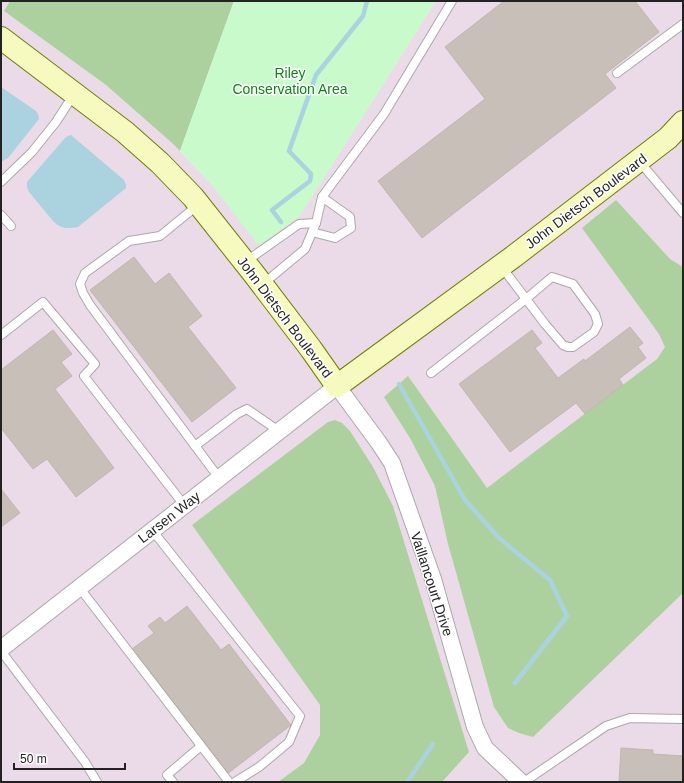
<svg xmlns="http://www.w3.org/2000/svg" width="684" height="783" viewBox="0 0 684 783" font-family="Helvetica,sans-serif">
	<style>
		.industrial { fill: #ebdbe8 }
		.forest { fill: #add19e }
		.park { fill: #c8facc }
		.water { fill: #aad3df }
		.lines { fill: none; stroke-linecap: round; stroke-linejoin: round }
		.stream { stroke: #aad3df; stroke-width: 4.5 }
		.building { fill: #c7bfb8; stroke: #c4b6ab }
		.lane-casing { stroke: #a9a9a9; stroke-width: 10 }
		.street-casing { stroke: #a9a9a9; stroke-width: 18 }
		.secondary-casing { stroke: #707d05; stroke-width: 24 }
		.lane { stroke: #fff; stroke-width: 8 }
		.street { stroke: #fff; stroke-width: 16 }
		.secondary { stroke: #f7fabf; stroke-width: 22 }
		.labels { text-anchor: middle; stroke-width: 3; stroke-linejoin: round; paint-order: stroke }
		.park-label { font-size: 14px; fill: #0c8416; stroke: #fff }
		.street-label { font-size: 14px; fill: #222; stroke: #fff }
	</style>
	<rect width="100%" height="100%" fill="#f2efe9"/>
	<polygon class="industrial" points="1,1 10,1 4,11 106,85 172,143 212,185 300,215 436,1 683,1 683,782 1,782"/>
	<g class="forest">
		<polygon points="10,1 234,1 180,151 172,143 106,85 4,11"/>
		<polygon points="616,200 670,259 683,267 683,593 533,737 519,733 508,728 494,707 448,544 435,486 410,438 384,397 408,376 487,488 657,359 665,347 659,334 582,228"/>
		<polygon points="335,420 342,423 350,431 373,467 393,506 469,752 442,782 278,782 304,763 320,735 320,705 192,525 328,422"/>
	</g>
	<polygon class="park" points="234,1 436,1 300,216 259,246 212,185 180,151"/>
	<g class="water">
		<polygon points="1,87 36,111 38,114 39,119 8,158 1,162"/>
		<path d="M71 135 124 180 126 185V188L78 227C67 229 61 229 53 221L29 192 27 187V182L65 138 68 136Z"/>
	</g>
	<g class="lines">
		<g class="stream">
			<polyline points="281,222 272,210 310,181 311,174 289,151 316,75 363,16 367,1"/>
			<polyline points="399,384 465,500 500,539 550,580 567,616 515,683"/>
			<polyline points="407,782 433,744"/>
		</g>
	</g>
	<g class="building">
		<polygon points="504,1 635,1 659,32 605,74 616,88 422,238 378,181 485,99 445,47"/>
		<polygon points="134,257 155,284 169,273 202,316 188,327 236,388 192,422 90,290"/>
		<polygon points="630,327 643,343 638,347 646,358 619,379 623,385 585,414 576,403 510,452 459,384 532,330 542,343 535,348 558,378 584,359 585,361"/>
		<polygon points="53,330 72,354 61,362 72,376 55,389 114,468 76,497 47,459 33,469 1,428 1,370"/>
		<polygon points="1,489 20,513 1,527"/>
		<polygon points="187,606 221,650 229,644 291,725 227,774 132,649 154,633 148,626 160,617 165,623"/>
		<polygon points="621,748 653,750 653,754 683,756 683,782 619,782"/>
	</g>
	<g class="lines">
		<defs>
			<g id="lane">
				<polyline points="617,73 683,24"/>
				<polyline points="639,161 683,213"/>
				<polyline points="1,182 32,152 56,122 74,94"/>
				<polyline points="198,205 160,236 129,241 85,273 80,284 83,293 90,305 219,478"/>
				<polyline points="1,215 11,226"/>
				<polyline points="312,232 335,238 351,228 350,217 322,197"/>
				<polyline points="245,262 299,224 316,223"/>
				<polyline points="263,284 305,249 316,223 322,197 384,114 452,1"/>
				<polyline points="1,335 43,302 95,364 84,376 184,505"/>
				<polyline points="431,373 526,299 552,277 573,284 595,314 598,324 594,332 573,347 568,347 563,345 545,324 501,266"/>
				<polyline points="195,446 237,414 247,409 279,431"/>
				<polyline points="152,530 300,716 289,742 259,767 235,782"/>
				<polyline points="79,587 229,782"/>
				<polyline points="1,651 85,762 97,782"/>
				<polyline points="173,782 167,775 201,746"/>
				<polyline points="524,782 606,726 630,718 683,719"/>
			</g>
			<polyline id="street" points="1,649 337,386 379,443 392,463 433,579 475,727 485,748 521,782"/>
			<polyline id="secondary" points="1,38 125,132 160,163 193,197 254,274 311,349 337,386 513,257 668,138 683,122"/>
		</defs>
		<use href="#lane" class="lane-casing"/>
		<use href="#street" class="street-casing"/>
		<use href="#secondary" class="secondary-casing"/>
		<use href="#lane" class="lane"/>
		<use href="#street" class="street"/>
		<use href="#secondary" class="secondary"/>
	</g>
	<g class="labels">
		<g class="park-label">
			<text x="290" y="78">Riley<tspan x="290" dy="16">Conservation Area</tspan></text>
		</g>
		<g class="street-label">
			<text transform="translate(586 201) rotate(-37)" y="5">John Dietsch Boulevard</text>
			<text transform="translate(285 317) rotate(53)" y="5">John Dietsch Boulevard</text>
			<text transform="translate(169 517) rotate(-38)" y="5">Larsen Way</text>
			<text transform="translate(432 584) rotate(72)" y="5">Vaillancourt Drive</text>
		</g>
	</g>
	<rect width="684" height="783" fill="none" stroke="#222222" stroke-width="4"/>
	<path d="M14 763v6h111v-6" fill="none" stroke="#222222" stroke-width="2"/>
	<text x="20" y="763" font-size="12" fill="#222222" stroke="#ffffff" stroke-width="3" paint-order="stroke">50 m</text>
</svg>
